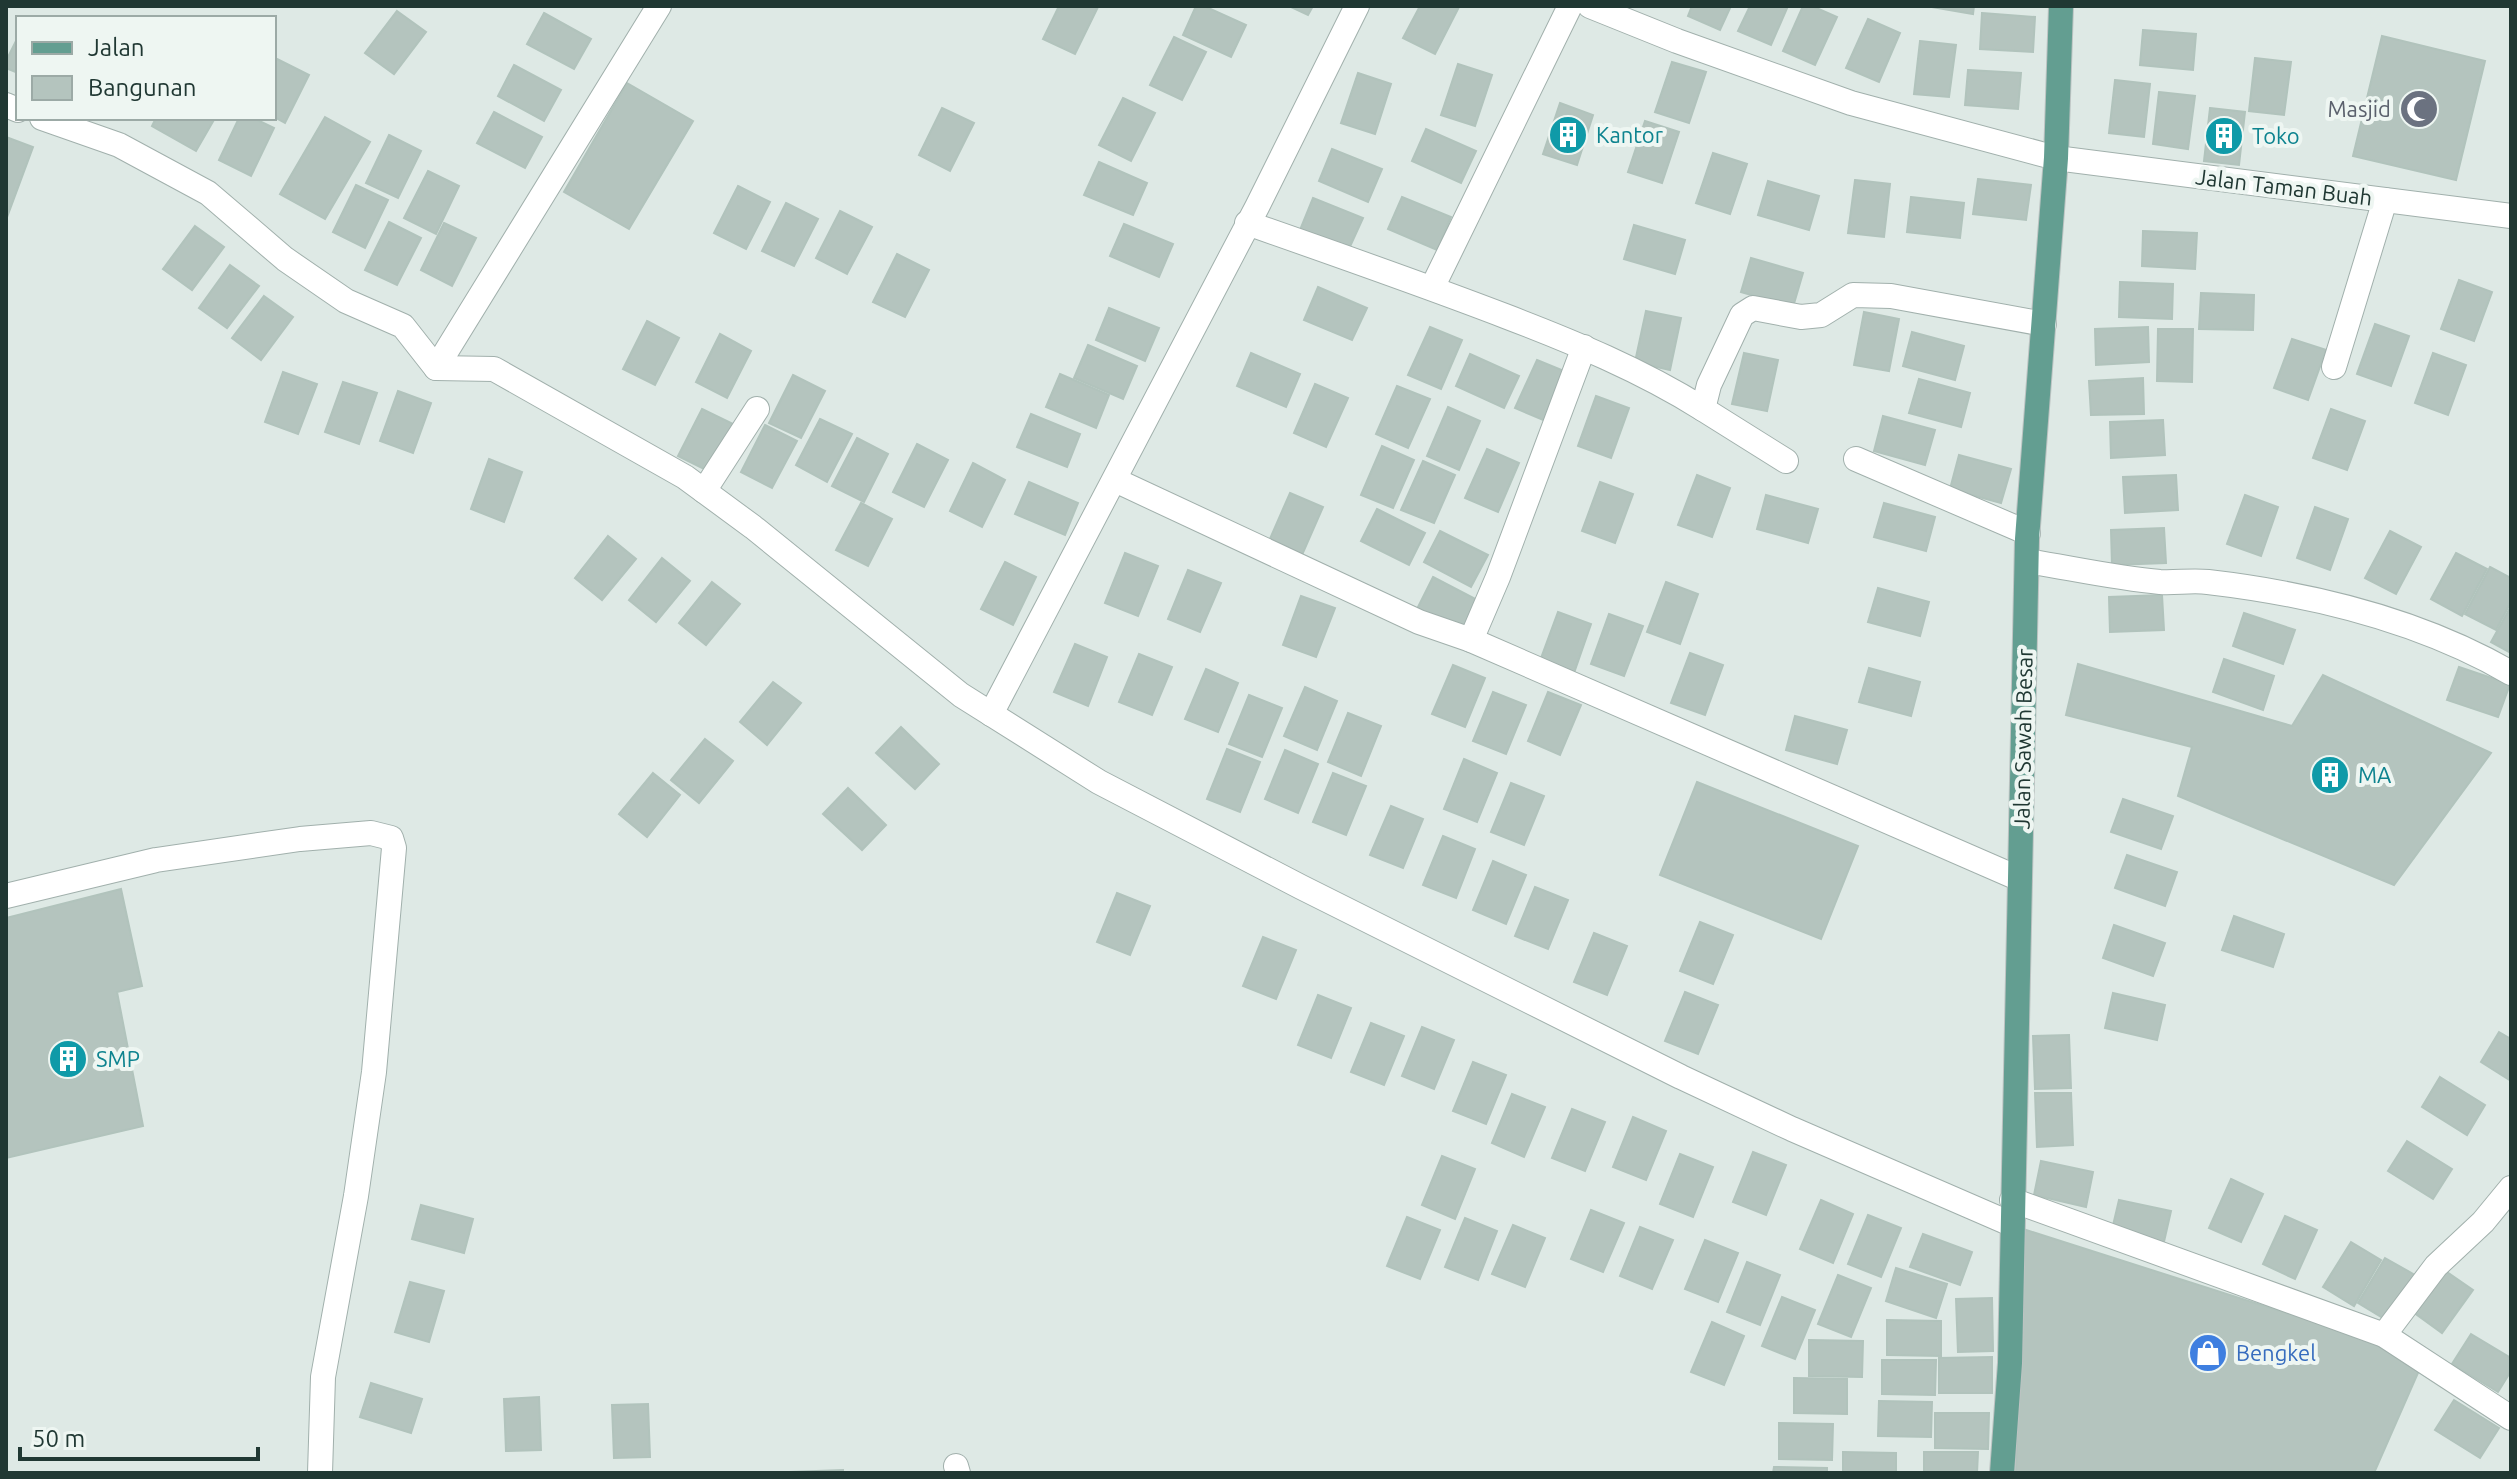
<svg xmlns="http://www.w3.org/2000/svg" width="2517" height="1479" viewBox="0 0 2517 1479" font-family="Ubuntu,sans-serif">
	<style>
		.building { fill: #b4c4be; stroke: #b1c3bc; stroke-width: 2 }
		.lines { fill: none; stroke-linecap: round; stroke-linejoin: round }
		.minor-casing { stroke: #a1b0ac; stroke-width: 26 }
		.major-casing { stroke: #bcc3c2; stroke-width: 26 }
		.minor { stroke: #fff; stroke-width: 24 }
		.major { stroke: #639e91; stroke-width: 24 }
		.labels { text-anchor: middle; stroke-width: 8; stroke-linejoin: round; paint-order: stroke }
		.worship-label { font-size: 22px; fill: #5b616d; stroke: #eef6f2; text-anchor: end }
		.culture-label { font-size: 22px; fill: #0d838f; stroke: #eef6f2; text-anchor: start }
		.street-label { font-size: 22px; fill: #203833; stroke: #eef6f2 }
		.shop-label { font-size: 22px; fill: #366cbe; stroke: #eef6f2; text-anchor: start }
	</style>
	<rect width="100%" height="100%" fill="#dee9e5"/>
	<g class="building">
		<polygon points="1059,6 1098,7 1075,54 1043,39"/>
		<polygon points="1196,6 1204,6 1246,25 1231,57 1183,35"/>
		<polygon points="1289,6 1313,6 1308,15"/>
		<polygon points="1420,6 1459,7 1435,54 1403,38"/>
		<polygon points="1692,6 1731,6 1720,30 1688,16"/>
		<polygon points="1750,6 1788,6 1771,45 1738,31"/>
		<polygon points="1803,6 1812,6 1837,17 1815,65 1783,51"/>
		<polygon points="1926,6 1974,6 1973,14"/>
		<polygon points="397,11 426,32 394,74 365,53"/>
		<polygon points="544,13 591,39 574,69 527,44"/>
		<polygon points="1982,13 2035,17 2033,52 1980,49"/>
		<polygon points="1868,19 1900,33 1879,82 1846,68"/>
		<polygon points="2143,30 2196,34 2193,70 2140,65"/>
		<polygon points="2382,36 2485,61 2456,180 2353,156"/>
		<polygon points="18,37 18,73 6,68 6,61"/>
		<polygon points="1174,37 1206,52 1182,100 1150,85"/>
		<polygon points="1920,41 1956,45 1949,97 1914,94"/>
		<polygon points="2255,58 2291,62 2284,115 2249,111"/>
		<polygon points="277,59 309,75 285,123 274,117 274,65"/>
		<polygon points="1672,62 1706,72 1689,123 1655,112"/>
		<polygon points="1458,64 1492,75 1475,126 1441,115"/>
		<polygon points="514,65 561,90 544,121 498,96"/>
		<polygon points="1968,70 2021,73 2018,109 1965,105"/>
		<polygon points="1358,73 1391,84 1375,134 1341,123"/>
		<polygon points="2115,80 2150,84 2144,137 2109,133"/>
		<polygon points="627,83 693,121 629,229 564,192"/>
		<polygon points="2159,92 2195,96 2188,149 2153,144"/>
		<polygon points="1123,98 1155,113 1131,161 1099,145"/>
		<polygon points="1560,103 1593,115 1577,165 1543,154"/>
		<polygon points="942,108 974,123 950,171 919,155"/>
		<polygon points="2210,108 2245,112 2239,165 2204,161"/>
		<polygon points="494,112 542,137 525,168 477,143"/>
		<polygon points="325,117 370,142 325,219 280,194"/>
		<polygon points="156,118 215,118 196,151 152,126"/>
		<polygon points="239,118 253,118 274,128 251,176 219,160"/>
		<polygon points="1645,121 1679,132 1662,183 1628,172"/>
		<polygon points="1426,129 1476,151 1461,183 1412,161"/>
		<polygon points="389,135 421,151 398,198 366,183"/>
		<polygon points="6,137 33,147 6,220"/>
		<polygon points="1332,149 1382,169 1368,202 1319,181"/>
		<polygon points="1713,153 1747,164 1730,214 1696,203"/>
		<polygon points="1099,162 1147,183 1133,215 1084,195"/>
		<polygon points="428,171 459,186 436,234 404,218"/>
		<polygon points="1978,179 2031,185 2026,220 1973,214"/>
		<polygon points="1855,180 1890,184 1884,237 1848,233"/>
		<polygon points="1768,181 1819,196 1809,230 1758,215"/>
		<polygon points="356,185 388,200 365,248 333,232"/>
		<polygon points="738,186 770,202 746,249 714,233"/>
		<polygon points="1402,197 1451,217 1437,250 1388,229"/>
		<polygon points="1911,197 1964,203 1960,238 1907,232"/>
		<polygon points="1313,198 1363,218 1348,251 1300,230"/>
		<polygon points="786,203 818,219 794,266 762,251"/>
		<polygon points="840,211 872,227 847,274 816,258"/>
		<polygon points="389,222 421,238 397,285 365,270"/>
		<polygon points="444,223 476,238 452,286 421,270"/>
		<polygon points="1124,224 1173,244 1159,277 1110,256"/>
		<polygon points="1634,225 1685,240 1675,274 1624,259"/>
		<polygon points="195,226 224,247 192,290 163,269"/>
		<polygon points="2143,231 2197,233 2195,269 2142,266"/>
		<polygon points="897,254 929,270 905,317 873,302"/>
		<polygon points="1751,258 1803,273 1793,307 1741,292"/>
		<polygon points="230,265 259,286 227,328 199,308"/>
		<polygon points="2459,280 2492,292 2474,341 2441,329"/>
		<polygon points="2120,282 2173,284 2172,319 2119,317"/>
		<polygon points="1318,287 1367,308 1352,340 1304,320"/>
		<polygon points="2201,293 2254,295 2253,330 2199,329"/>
		<polygon points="264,296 293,317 261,360 232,338"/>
		<polygon points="1109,308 1159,328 1145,361 1096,340"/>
		<polygon points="1646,311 1681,318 1670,370 1635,362"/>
		<polygon points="1864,312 1899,319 1889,371 1854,365"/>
		<polygon points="647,321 679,338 655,385 623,369"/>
		<polygon points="2375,324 2409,336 2391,386 2357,374"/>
		<polygon points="1430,327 1462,340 1441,389 1408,375"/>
		<polygon points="2148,327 2149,362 2096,365 2095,329"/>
		<polygon points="2158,329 2193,329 2192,382 2157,381"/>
		<polygon points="1912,332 1964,346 1955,380 1903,366"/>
		<polygon points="720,334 751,351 727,398 696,382"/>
		<polygon points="2292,339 2326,350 2308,400 2274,388"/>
		<polygon points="1088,345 1137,366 1123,399 1074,378"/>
		<polygon points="1251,353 1300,374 1286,407 1237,386"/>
		<polygon points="1744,353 1778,360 1767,411 1732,404"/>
		<polygon points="2433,353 2466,365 2448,415 2415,403"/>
		<polygon points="1470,354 1519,376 1504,408 1456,386"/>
		<polygon points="1537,360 1569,373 1548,422 1515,408"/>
		<polygon points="283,372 317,384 298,434 265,422"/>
		<polygon points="1060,374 1109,395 1096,428 1046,407"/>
		<polygon points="793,375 825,391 801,438 769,423"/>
		<polygon points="2143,378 2144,414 2091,415 2089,381"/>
		<polygon points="1919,379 1970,393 1961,427 1909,413"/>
		<polygon points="343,382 377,393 359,444 325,432"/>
		<polygon points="1315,384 1348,398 1326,447 1294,433"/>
		<polygon points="1397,386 1430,399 1408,448 1376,434"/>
		<polygon points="398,391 431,403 413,453 380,441"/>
		<polygon points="1596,396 1629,408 1611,458 1578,446"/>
		<polygon points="1448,407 1480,421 1459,470 1427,456"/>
		<polygon points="702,409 733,424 710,472 678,456"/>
		<polygon points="2331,409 2365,421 2347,470 2313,458"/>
		<polygon points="1031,414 1080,434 1067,467 1017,447"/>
		<polygon points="1883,416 1935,430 1925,465 1874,451"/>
		<polygon points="820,419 852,434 827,482 796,465"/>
		<polygon points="2163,420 2165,455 2111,458 2110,422"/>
		<polygon points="765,425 797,441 772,488 741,472"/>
		<polygon points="857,438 888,454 864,502 832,486"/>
		<polygon points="917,444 948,460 924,507 893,492"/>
		<polygon points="1382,446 1414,460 1393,508 1361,495"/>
		<polygon points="1487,449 1519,463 1498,512 1465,498"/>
		<polygon points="1959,455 2011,469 2001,503 1950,489"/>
		<polygon points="489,459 522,472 504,522 471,509"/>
		<polygon points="1423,461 1455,475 1434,523 1401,510"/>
		<polygon points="973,463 1005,480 982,527 950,511"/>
		<polygon points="1697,475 1730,488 1712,537 1678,525"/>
		<polygon points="2176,475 2178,510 2125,513 2123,477"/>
		<polygon points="1029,482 1078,503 1065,535 1015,514"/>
		<polygon points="1600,482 1633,494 1615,543 1582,531"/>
		<polygon points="1290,493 1323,507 1302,555 1269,541"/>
		<polygon points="1766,495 1818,509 1808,543 1757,529"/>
		<polygon points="2245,495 2278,507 2261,556 2227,544"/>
		<polygon points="861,503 892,519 868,566 836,550"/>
		<polygon points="1884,503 1935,517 1926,551 1874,537"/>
		<polygon points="2315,507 2348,519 2330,570 2297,558"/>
		<polygon points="1377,509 1425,533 1409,565 1361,541"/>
		<polygon points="2164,528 2166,563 2112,565 2111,530"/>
		<polygon points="1440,531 1488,555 1471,587 1424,562"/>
		<polygon points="2390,531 2421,547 2396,594 2365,578"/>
		<polygon points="608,536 636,559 602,600 575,578"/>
		<polygon points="1125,553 1158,566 1138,616 1105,603"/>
		<polygon points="2456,553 2487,569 2462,616 2431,599"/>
		<polygon points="662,558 690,581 656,622 629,600"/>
		<polygon points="1005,562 1036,577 1013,625 981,609"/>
		<polygon points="2490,567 2511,578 2511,602 2496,630 2465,614"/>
		<polygon points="1188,570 1221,583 1200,632 1168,619"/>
		<polygon points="1433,577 1481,602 1464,633 1417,609"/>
		<polygon points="712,582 740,604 706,645 679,623"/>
		<polygon points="1666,582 1698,594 1680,644 1647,632"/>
		<polygon points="1878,588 1929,602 1920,636 1868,622"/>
		<polygon points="2162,595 2164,630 2110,632 2109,597"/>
		<polygon points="1301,596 1335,608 1316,657 1283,645"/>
		<polygon points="2511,606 2511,653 2491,642"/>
		<polygon points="1558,612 1591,624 1574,673 1540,661"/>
		<polygon points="2244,613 2295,630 2283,664 2233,646"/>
		<polygon points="1609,614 1643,626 1624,676 1591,664"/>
		<polygon points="1075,644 1107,657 1088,706 1054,692"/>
		<polygon points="1690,653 1723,665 1705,715 1671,703"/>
		<polygon points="1139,654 1172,667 1152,715 1119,702"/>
		<polygon points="2224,659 2274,676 2263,710 2213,692"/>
		<polygon points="2078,664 2292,726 2323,675 2491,753 2394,885 2178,796 2192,747 2066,715"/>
		<polygon points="1453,665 1485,678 1465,727 1432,714"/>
		<polygon points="2459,667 2510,684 2498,717 2447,700"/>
		<polygon points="1869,668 1920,682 1911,716 1859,702"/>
		<polygon points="1206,669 1238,683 1218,732 1185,719"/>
		<polygon points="773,682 801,703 767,745 740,722"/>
		<polygon points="1305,687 1337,701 1317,750 1284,736"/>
		<polygon points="1493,692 1526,705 1506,754 1473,741"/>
		<polygon points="1548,692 1581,705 1560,755 1528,741"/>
		<polygon points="1249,695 1282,708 1262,757 1229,744"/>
		<polygon points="1348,713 1381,726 1361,776 1328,762"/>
		<polygon points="1795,716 1847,730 1837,764 1786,750"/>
		<polygon points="901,727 939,764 915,789 876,753"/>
		<polygon points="705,739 733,761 699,803 671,780"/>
		<polygon points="1227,749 1260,762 1240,812 1207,799"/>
		<polygon points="1285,750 1318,764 1298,813 1265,799"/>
		<polygon points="1464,759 1497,773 1477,822 1444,809"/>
		<polygon points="653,773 680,795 647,837 619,814"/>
		<polygon points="1333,773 1366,786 1346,835 1313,822"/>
		<polygon points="1697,782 1858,846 1821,939 1660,875"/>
		<polygon points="1511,783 1544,796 1524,845 1491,832"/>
		<polygon points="848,788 886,825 862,850 823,814"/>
		<polygon points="2123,799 2173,816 2161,849 2111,832"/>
		<polygon points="1391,806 1423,819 1403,868 1370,855"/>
		<polygon points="1443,836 1475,849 1456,898 1423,885"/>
		<polygon points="2127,855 2177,872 2165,906 2115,888"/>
		<polygon points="1493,861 1526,875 1506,924 1473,910"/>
		<polygon points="1535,887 1568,900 1548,949 1515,936"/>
		<polygon points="121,889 142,986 117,992 143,1126 6,1158 6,918"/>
		<polygon points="1117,893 1150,906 1130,955 1097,942"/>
		<polygon points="2234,916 2284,934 2273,967 2222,950"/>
		<polygon points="1700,922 1733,935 1713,984 1680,971"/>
		<polygon points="2114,925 2165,943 2153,976 2103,958"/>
		<polygon points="1594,933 1627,946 1607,995 1574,982"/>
		<polygon points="1263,937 1296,950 1276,999 1243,986"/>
		<polygon points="1685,992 1718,1005 1698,1054 1665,1041"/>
		<polygon points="2113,993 2165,1005 2157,1040 2105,1028"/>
		<polygon points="1318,995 1351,1008 1331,1058 1298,1045"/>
		<polygon points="1371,1023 1404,1036 1384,1085 1351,1072"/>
		<polygon points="1422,1027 1454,1040 1434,1089 1402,1076"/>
		<polygon points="2499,1032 2511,1039 2511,1081 2481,1062"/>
		<polygon points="2069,1035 2071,1088 2035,1089 2033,1036"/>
		<polygon points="1473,1062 1506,1075 1486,1124 1453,1111"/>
		<polygon points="2440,1077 2485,1105 2467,1135 2422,1107"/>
		<polygon points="2035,1093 2071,1093 2073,1145 2037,1147"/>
		<polygon points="1512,1094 1545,1107 1524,1157 1492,1143"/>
		<polygon points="1572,1109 1605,1122 1585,1171 1552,1158"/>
		<polygon points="1633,1117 1666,1131 1646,1180 1613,1167"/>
		<polygon points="2407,1141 2452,1169 2433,1199 2388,1171"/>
		<polygon points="1753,1152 1786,1165 1766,1215 1733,1202"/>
		<polygon points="1680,1154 1713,1167 1693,1217 1660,1204"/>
		<polygon points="1442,1156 1475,1169 1455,1219 1422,1205"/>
		<polygon points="2041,1161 2093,1172 2086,1207 2034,1195"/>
		<polygon points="2231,1179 2263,1194 2241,1242 2209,1228"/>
		<polygon points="1821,1200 1853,1214 1833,1263 1800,1249"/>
		<polygon points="2119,1200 2171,1211 2163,1246 2111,1234"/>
		<polygon points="421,1205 473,1219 464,1253 412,1239"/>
		<polygon points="1591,1210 1624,1223 1603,1272 1571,1259"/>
		<polygon points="1868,1215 1901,1228 1881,1277 1848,1264"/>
		<polygon points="2285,1216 2317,1230 2295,1279 2263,1264"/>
		<polygon points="1407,1217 1440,1230 1420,1279 1387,1266"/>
		<polygon points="1465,1218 1497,1231 1478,1280 1445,1267"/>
		<polygon points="1513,1225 1545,1238 1525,1287 1492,1274"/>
		<polygon points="1640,1227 1673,1240 1652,1289 1620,1276"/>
		<polygon points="2023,1229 2371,1340 2421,1366 2374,1473 2016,1473"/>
		<polygon points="1923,1234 1972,1252 1960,1285 1910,1267"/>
		<polygon points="1705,1240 1738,1253 1718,1302 1685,1289"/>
		<polygon points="2351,1242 2381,1260 2354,1306 2323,1287"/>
		<polygon points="2385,1258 2415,1275 2388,1321 2358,1303"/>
		<polygon points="1747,1262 1780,1275 1760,1325 1727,1312"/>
		<polygon points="1896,1268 1947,1284 1936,1318 1886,1301"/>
		<polygon points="2444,1270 2473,1290 2442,1333 2413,1312"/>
		<polygon points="1838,1275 1871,1288 1851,1337 1818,1324"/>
		<polygon points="410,1282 444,1291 429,1342 395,1332"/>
		<polygon points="1782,1297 1815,1310 1795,1359 1762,1346"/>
		<polygon points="1992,1298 1993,1351 1958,1352 1956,1299"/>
		<polygon points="1887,1320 1941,1321 1941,1356 1887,1355"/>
		<polygon points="1712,1322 1744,1336 1724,1385 1691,1372"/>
		<polygon points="2471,1334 2511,1358 2511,1371 2498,1392 2452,1364"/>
		<polygon points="1809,1340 1863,1341 1862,1377 1809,1376"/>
		<polygon points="1992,1357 1992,1393 1939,1393 1939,1358"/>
		<polygon points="1882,1360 1936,1360 1935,1395 1882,1394"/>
		<polygon points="1794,1378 1847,1379 1847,1414 1794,1413"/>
		<polygon points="371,1383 422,1399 411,1433 360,1417"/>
		<polygon points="539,1397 541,1450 506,1451 504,1399"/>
		<polygon points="2454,1400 2499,1428 2480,1458 2435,1430"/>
		<polygon points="1879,1401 1932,1402 1931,1437 1878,1436"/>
		<polygon points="648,1404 650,1457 614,1458 612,1405"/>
		<polygon points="1935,1413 1989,1413 1988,1449 1935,1448"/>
		<polygon points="1779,1423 1833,1424 1832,1460 1779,1459"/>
		<polygon points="1843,1452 1896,1453 1896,1473 1843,1473"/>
		<polygon points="1924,1452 1978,1452 1977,1473 1924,1473"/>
		<polygon points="1774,1467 1827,1468 1827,1473 1773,1473"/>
		<polygon points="843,1470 843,1473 790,1473 790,1472"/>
	</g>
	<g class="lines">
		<defs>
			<g id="minor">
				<polyline points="1590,6 1677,41 1851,103 2056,158 2511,216"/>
				<polyline points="6,105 18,110"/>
				<polyline points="42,118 119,145 208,193 285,259 346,301 403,326 436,368 494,369 685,477 753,527 961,695 1099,782 1301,887 1681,1077 1792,1129 2011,1224"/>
				<path d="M1247 223C1333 253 1419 283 1505 316 1573 342 1641 370 1703 409L1709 385 1742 315 1753 308 1801 317 1821 315 1853 295 1891 296 2044 324"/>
				<polyline points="1432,288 1570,6"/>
				<polyline points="2334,367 2385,200"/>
				<polyline points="436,368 659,6"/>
				<polyline points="1703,409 1786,461"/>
				<polyline points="1856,459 2028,533"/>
				<polyline points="1115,480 1419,622 1471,640 2020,879"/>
				<polyline points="704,491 757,409"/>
				<path d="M2027 561C2071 568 2115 578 2160 582 2176 583 2192 580 2208 582 2311 594 2421 621 2511 673"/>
				<polyline points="1471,640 1498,577 1584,347"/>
				<polyline points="991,714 1257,207 1357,6"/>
				<polyline points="6,896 156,860 300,839 371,833 391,838 394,848 374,1072 356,1196 323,1377 320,1473"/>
				<polyline points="2012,1200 2384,1335 2511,1418"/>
				<polyline points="2384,1335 2436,1266 2483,1222 2511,1188"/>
				<polyline points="956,1466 958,1473"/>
			</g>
			<polyline id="major" points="2002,1473 2010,1363 2027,539 2056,158 2061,6"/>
		</defs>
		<use href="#minor" class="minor-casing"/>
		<use href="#major" class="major-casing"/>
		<use href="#minor" class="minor"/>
		<use href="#major" class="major"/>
	</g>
	<defs>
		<symbol id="mosque-disc" viewBox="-11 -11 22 22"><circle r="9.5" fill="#6b7280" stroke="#eef6f2"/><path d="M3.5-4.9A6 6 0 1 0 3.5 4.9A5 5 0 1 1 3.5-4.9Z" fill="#fff"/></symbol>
		<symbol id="building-disc" viewBox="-11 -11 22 22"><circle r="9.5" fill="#0f9aa8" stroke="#eef6f2"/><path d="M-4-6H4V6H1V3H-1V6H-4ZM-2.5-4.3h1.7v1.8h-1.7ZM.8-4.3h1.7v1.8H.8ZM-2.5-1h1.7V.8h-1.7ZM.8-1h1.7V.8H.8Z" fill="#fff"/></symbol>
		<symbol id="shop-disc" viewBox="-11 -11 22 22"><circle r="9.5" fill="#3f7fe0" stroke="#eef6f2"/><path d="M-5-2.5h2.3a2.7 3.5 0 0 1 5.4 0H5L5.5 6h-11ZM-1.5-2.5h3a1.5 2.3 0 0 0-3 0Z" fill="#fff"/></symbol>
	</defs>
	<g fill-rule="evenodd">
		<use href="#mosque-disc" x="2397" y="87" width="44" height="44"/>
		<use href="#building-disc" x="1546" y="113" width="44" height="44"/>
		<use href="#building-disc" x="2202" y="114" width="44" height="44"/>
		<use href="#building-disc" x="2308" y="753" width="44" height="44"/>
		<use href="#building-disc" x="46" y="1037" width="44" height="44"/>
		<use href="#shop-disc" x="2186" y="1331" width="44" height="44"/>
	</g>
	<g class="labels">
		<g class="worship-label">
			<text x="2391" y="117">Masjid</text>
		</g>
		<g class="culture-label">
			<text x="1596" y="143">Kantor</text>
			<text x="2252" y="144">Toko</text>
			<text x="2358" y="783">MA</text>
			<text x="96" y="1067">SMP</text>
		</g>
		<g class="street-label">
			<text transform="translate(2284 187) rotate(7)" y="8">Jalan Taman Buah</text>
			<text transform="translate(2023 739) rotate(-89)" y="8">Jalan Sawah Besar</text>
		</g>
		<g class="shop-label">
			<text x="2236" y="1361">Bengkel</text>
		</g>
	</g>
	<rect width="2517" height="1479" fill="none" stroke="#203833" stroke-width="16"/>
	<rect x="16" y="16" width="260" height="104" fill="#eef6f2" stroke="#9caaa6" stroke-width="2"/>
	<rect x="32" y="42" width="40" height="12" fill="#639e91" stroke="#9caaa6" stroke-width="2"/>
	<text x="88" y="56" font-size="24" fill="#203833">Jalan</text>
	<rect x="32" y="76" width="40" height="24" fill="#b4c4be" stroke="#9caaa6" stroke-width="2"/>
	<text x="88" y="96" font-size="24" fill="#203833">Bangunan</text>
	<path d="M20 1447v12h238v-12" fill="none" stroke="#203833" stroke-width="4"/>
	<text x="32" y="1447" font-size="24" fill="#203833" stroke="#eef6f2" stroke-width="6" paint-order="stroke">50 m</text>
</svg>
